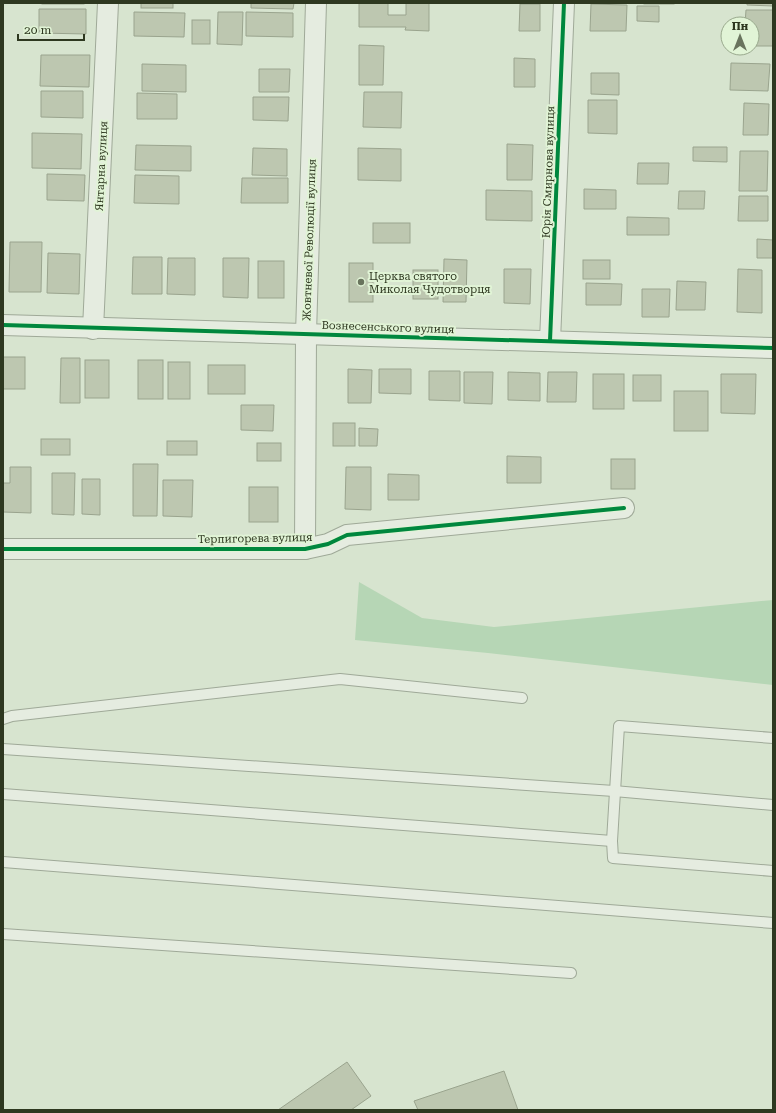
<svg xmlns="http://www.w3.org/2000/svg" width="776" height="1113" viewBox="0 0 776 1113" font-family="'Roboto Serif',serif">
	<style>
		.green { fill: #b6d6b5 }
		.building { fill: #bdc7b0; stroke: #9aa48e }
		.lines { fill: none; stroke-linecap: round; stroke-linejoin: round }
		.service-casing { stroke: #9fa998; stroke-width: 12 }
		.minor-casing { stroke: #9fa998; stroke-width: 22 }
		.service { stroke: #e5ece0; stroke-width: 10 }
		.minor { stroke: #e5ece0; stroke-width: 20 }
		.cycleway-casing { stroke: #e1f4d6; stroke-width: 6 }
		.cycleway { stroke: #00873e; stroke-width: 4 }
		.poi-dot { fill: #69745d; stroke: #e1f4d6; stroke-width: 1.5 }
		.labels { text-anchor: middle; stroke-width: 4; stroke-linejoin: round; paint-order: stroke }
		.street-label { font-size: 11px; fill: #2e3820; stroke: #e1f4d6 }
		.poi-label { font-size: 11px; fill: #2e3820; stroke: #e1f4d6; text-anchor: start }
	</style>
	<rect width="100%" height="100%" fill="#d7e4cf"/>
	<polygon class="green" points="359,582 422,618 494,627 773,600 773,685 488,653 355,640"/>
	<g class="building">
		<rect x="42" y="3" width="42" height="1"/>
		<rect x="141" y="3" width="32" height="5"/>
		<polygon points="251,3 294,3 293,9 251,8"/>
		<polygon points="359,3 388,3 388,15 406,15 406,3 429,3 429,31 405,30 406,27 359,27"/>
		<rect x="644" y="3" width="30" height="1"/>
		<polygon points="747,3 773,3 773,6 747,5"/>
		<polygon points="520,4 540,4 540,31 519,31"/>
		<polygon points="591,4 627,5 626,31 590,31"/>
		<polygon points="637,6 659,6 659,22 637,21"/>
		<polygon points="39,9 86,9 86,34 39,33"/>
		<polygon points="746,10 773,10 773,46 752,46 752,24 745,24"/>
		<polygon points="134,12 185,13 184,37 134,36"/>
		<polygon points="218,12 243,12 242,45 217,44"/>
		<polygon points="246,12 293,13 293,37 246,36"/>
		<rect x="192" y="20" width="18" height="24"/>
		<polygon points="359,45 384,46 383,85 359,85"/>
		<polygon points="41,55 90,55 89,87 40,86"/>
		<polygon points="514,58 535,59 535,87 514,87"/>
		<polygon points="731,63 770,64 768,91 730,90"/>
		<polygon points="142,64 186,65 186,92 142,91"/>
		<polygon points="259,69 290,69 289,92 259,92"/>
		<polygon points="591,73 619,73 619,95 591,94"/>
		<polygon points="41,91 83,91 83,118 41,117"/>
		<polygon points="364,92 402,92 401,128 363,127"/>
		<polygon points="137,93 177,94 177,119 137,119"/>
		<polygon points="253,97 289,97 288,121 253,120"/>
		<polygon points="588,100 617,100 617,134 588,133"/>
		<polygon points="744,103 769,104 768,135 743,135"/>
		<polygon points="32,133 82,134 81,169 32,168"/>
		<polygon points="507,144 533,145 532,180 507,180"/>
		<polygon points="136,145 191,146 191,171 135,170"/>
		<polygon points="693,147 727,147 727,162 693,161"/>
		<polygon points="253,148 287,149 287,176 252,175"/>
		<polygon points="358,148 401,149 401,181 358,180"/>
		<polygon points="740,151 768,151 767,191 739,191"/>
		<polygon points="638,163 669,163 668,184 637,184"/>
		<polygon points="47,174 85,175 84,201 47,200"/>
		<polygon points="135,175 179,176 179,204 134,203"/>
		<polygon points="242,178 288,178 288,203 241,203"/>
		<polygon points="584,189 616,190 616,209 584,209"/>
		<polygon points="486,190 532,191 532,221 486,220"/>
		<polygon points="679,191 705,191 704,209 678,209"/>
		<polygon points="739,196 768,196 768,221 738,221"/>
		<polygon points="627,217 669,218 669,235 627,235"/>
		<rect x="373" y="223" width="37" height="20"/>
		<polygon points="757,239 773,240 773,258 757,258"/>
		<polygon points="10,242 42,242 41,292 9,292"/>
		<polygon points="48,253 80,254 79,294 47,293"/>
		<polygon points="133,257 162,257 162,294 132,294"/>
		<polygon points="168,258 195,258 195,295 167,294"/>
		<polygon points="223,258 249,258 248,298 223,297"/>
		<polygon points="444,259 467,260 466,302 443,302"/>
		<rect x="583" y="260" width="27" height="19"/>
		<rect x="258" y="261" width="26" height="37"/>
		<rect x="349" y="263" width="24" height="39"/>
		<polygon points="504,269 531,269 530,304 504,303"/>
		<polygon points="738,269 762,270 762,313 737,312"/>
		<rect x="413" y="270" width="25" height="29"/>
		<polygon points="677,281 706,282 705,310 676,310"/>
		<polygon points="586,283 622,284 621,305 586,305"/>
		<polygon points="642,289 670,289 669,317 642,317"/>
		<rect x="3" y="357" width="22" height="32"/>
		<polygon points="61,358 80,358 80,403 60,403"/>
		<rect x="85" y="360" width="24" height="38"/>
		<rect x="138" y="360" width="25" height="39"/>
		<rect x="168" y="362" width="22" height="37"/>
		<rect x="208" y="365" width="37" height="29"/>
		<polygon points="348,369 372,370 371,403 348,403"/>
		<polygon points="379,369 411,369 411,394 379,393"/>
		<polygon points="429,371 460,371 460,401 429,400"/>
		<polygon points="464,372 493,372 492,404 464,403"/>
		<polygon points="508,372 540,373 540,401 508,400"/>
		<polygon points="548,372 577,372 576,402 547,402"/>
		<rect x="593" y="374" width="31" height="35"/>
		<polygon points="721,374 756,374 755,414 721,413"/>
		<rect x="633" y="375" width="28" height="26"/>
		<rect x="674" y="391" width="34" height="40"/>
		<polygon points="241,405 274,405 273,431 241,430"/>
		<rect x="333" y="423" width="22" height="23"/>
		<polygon points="359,428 378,429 377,446 359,446"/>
		<rect x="41" y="439" width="29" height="16"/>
		<rect x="167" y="441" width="30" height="14"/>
		<rect x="257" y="443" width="24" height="18"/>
		<polygon points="507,456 541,457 541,483 507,483"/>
		<rect x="611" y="459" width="24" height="30"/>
		<polygon points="133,464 158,464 157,516 133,516"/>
		<polygon points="10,467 31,467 31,513 3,512 3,483 10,483"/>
		<polygon points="346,467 371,467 371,510 345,509"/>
		<polygon points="52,473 75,473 74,515 52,514"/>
		<polygon points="388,474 419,475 419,500 388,500"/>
		<polygon points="82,479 100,479 100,515 82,514"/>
		<polygon points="163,480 193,480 192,517 163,516"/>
		<rect x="249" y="487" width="29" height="35"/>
		<polygon points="347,1062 371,1096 351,1110 278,1110"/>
		<polygon points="504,1071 518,1110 418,1110 414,1101"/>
	</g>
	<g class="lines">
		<defs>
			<g id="service">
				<polyline points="3,719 12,716 340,679 522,698"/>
				<polyline points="773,738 619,726 612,841 613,858 773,871"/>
				<polyline points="3,749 614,791 773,805"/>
				<polyline points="3,794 612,841"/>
				<polyline points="3,862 773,923"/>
				<polyline points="3,934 571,973"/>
			</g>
			<g id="minor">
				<polyline points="3,325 773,348"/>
				<polyline points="93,329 108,3"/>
				<polyline points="550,341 564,3"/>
				<polyline points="3,549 305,549 328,544 347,535 624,508"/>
				<polyline points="305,549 306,334 316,3"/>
			</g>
		</defs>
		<use href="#service" class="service-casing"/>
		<use href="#minor" class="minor-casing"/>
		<use href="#service" class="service"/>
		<use href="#minor" class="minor"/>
		<defs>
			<g id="cycleway">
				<polyline points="3,325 773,348"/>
				<polyline points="550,341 564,3"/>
				<polyline points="3,549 305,549 328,544 347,535 624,508"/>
			</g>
		</defs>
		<use href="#cycleway" class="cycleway-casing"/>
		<use href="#cycleway" class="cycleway"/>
	</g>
	<circle class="poi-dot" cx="361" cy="282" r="4"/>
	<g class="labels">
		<g class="street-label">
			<text transform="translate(101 166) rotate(-87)" y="4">Янтарна вулиця</text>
			<text transform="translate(548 172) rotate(-88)" y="4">Юрія Смирнова вулиця</text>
			<text transform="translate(309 240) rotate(-88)" y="4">Жовтневої Революції вулиця</text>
			<text transform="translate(388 327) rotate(2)" y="4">Вознесенського вулиця</text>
			<text transform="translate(255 538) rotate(-1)" y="4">Терпигорева вулиця</text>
		</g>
		<g class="poi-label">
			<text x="369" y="280">Церква святого<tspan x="369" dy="13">Миколая Чудотворця</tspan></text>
		</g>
	</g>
	<rect width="776" height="1113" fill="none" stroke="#2e3820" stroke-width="8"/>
	<g transform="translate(740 36)"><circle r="19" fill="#e1f4d6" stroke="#99a98d"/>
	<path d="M0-3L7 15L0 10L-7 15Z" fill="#69745d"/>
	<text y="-6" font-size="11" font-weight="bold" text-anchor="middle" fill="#2e3820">Пн</text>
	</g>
	<path d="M18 34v6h66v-6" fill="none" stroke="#2e3820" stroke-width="2"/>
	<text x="24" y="34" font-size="12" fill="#2e3820" stroke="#e1f4d6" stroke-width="3" paint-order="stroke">20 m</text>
</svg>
